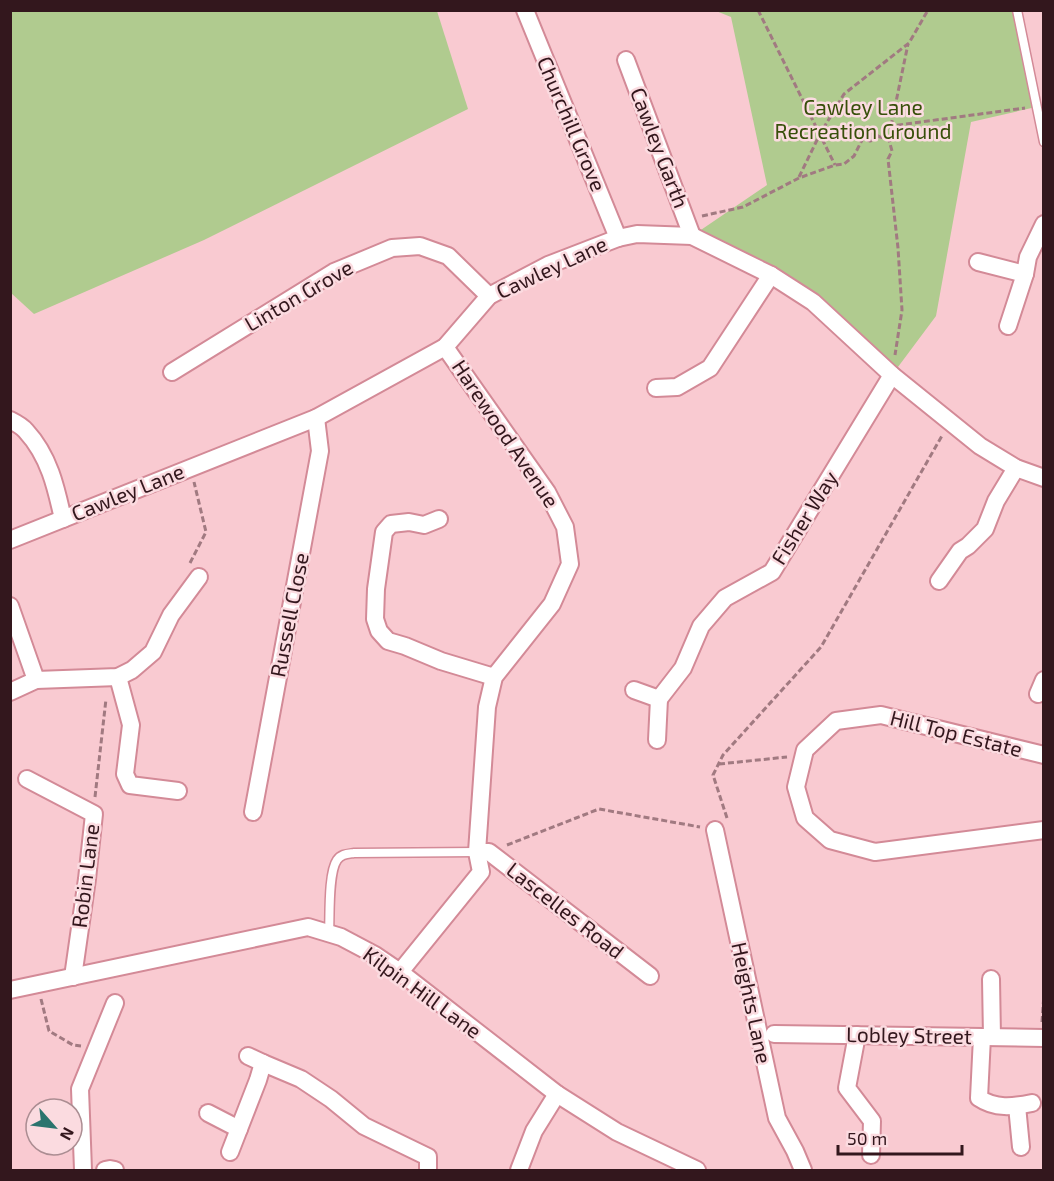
<svg xmlns="http://www.w3.org/2000/svg" width="1054" height="1181" viewBox="0 0 1054 1181" font-family="'Exo 2',sans-serif">
	<style>
		.green { fill: #b0cb8f }
		.lines { fill: none; stroke-linecap: round; stroke-linejoin: round }
		.lane-casing { stroke: #d38a97; stroke-width: 11 }
		.street-casing { stroke: #d38a97; stroke-width: 20 }
		.path { stroke: #a17a81; stroke-width: 3; stroke-dasharray: 6 3; stroke-linecap: butt }
		.lane { stroke: #fff; stroke-width: 8 }
		.street { stroke: #fff; stroke-width: 16 }
		.labels { text-anchor: middle; stroke-width: 5; stroke-linejoin: round; paint-order: stroke }
		.park-label { font-size: 21px; fill: #374f09; stroke: #fbdbe0 }
		.street-label { font-size: 21px; fill: #33171d; stroke: #fbdbe0 }
	</style>
	<rect width="100%" height="100%" fill="#f9cad1"/>
	<g class="green">
		<polygon points="11,10 437,11 468,109 204,240 34,314 11,293"/>
		<polygon points="716,11 1017,11 1036,107 971,122 936,316 892,375 813,302 692,236 767,185 731,17"/>
	</g>
	<g class="lines">
		<defs>
			<g id="lane">
				<polyline points="1017,10 1044,142"/>
				<path d="M329 933C330 917 328 873 337 860 341 854 347 854 354 853L477 852"/>
			</g>
			<g id="street">
				<polyline points="525,10 618,238"/>
				<polyline points="626,60 692,236"/>
				<polyline points="978,262 1025,274"/>
				<polyline points="1008,326 1025,274 1028,257 1044,224"/>
				<polyline points="172,372 334,272 392,248 420,246 448,256 489,296"/>
				<polyline points="656,388 677,387 710,368 771,275"/>
				<path d="M10 420C16 423 22 426 26 431 49 456 56 487 63 519"/>
				<polyline points="439,519 424,525 409,522 391,524 384,532 376,589 375,619 379,631 388,641 405,646 441,661 494,677"/>
				<polyline points="10,540 316,418 445,347 489,296 548,265 618,238 637,234 692,236 771,275 813,302 892,375 980,446 1016,468 1044,478"/>
				<polyline points="939,581 960,551 968,546 985,529 996,501 1016,468"/>
				<polyline points="10,606 36,680 10,692"/>
				<polyline points="118,677 131,725 125,774 130,785 178,791"/>
				<polyline points="36,680 118,677 132,670 153,652 171,615 199,577"/>
				<polyline points="634,690 659,699 657,740"/>
				<polyline points="1038,694 1044,680"/>
				<polyline points="659,699 683,668 701,626 725,598 772,572 892,375"/>
				<polyline points="1044,755 881,715 836,721 805,750 796,787 805,818 830,840 875,852 1044,830"/>
				<polyline points="27,779 94,814 87,879 73,977"/>
				<polyline points="253,812 320,451 316,418"/>
				<polyline points="715,830 777,1118 795,1151 803,1170"/>
				<polyline points="477,852 489,852 650,976"/>
				<polyline points="400,972 481,872 477,852 487,707 494,677 552,604 570,564 565,527 547,492 445,347"/>
				<polyline points="991,979 992,1037"/>
				<polyline points="10,990 308,927 341,937 375,955 400,972 557,1094 617,1132 697,1170"/>
				<polyline points="774,1034 1044,1038"/>
				<polyline points="857,1035 847,1088 872,1121 871,1155"/>
				<path d="M982 1037 979 1098C995 1109 1013 1107 1032 1103"/>
				<polyline points="248,1056 263,1063"/>
				<polyline points="1017,1106 1021,1147"/>
				<polyline points="208,1113 239,1129"/>
				<polyline points="230,1152 258,1080 263,1063 301,1079 331,1099 364,1126 428,1157 428,1170"/>
				<polyline points="83,1170 80,1089 115,1003"/>
				<polyline points="105,1170 110,1169 115,1170"/>
				<polyline points="519,1170 534,1131 557,1094"/>
			</g>
		</defs>
		<use href="#lane" class="lane-casing"/>
		<use href="#street" class="street-casing"/>
		<g class="path">
			<polyline points="758,10 835,165"/>
			<polyline points="891,126 908,44"/>
			<polyline points="877,136 889,140 892,151 888,159 898,248 902,310 895,355"/>
			<polyline points="799,177 820,134 844,94 909,43 928,10"/>
			<path d="M702 216 743 207 799 178 835 165 844 164 854 156 863 138 870 141C877 139 885 130 891 126L1025 108"/>
			<polyline points="190,563 206,532 194,482"/>
			<polyline points="719,764 787,757"/>
			<polyline points="95,797 106,699"/>
			<polyline points="727,818 713,775 723,755 821,647 943,434"/>
			<polyline points="507,845 599,809 700,827"/>
			<polyline points="41,999 49,1031 73,1045 81,1046"/>
			<polyline points="1042,1022 1044,994"/>
		</g>
		<use href="#lane" class="lane"/>
		<use href="#street" class="street"/>
	</g>
	<g class="labels">
		<g class="park-label">
			<text x="863" y="115">Cawley Lane<tspan x="863" dy="24">Recreation Ground</tspan></text>
		</g>
		<g class="street-label">
			<text transform="translate(571 124) rotate(67)" y="7">Churchill Grove</text>
			<text transform="translate(659 148) rotate(69)" y="7">Cawley Garth</text>
			<text transform="translate(552 268) rotate(-25)" y="7">Cawley Lane</text>
			<text transform="translate(299 296) rotate(-30)" y="7">Linton Grove</text>
			<text transform="translate(505 434) rotate(56)" y="7">Harewood Avenue</text>
			<text transform="translate(128 493) rotate(-22)" y="7">Cawley Lane</text>
			<text transform="translate(805 518) rotate(-58)" y="7">Fisher Way</text>
			<text transform="translate(290 615) rotate(-79)" y="7">Russell Close</text>
			<text transform="translate(956 734) rotate(14)" y="7">Hill Top Estate</text>
			<text transform="translate(86 876) rotate(-83)" y="7">Robin Lane</text>
			<text transform="translate(565 911) rotate(38)" y="7">Lascelles Road</text>
			<text transform="translate(422 993) rotate(36)" y="7">Kilpin Hill Lane</text>
			<text transform="translate(751 1003) rotate(78)" y="7">Heights Lane</text>
			<text transform="translate(909 1036) rotate(1)" y="7">Lobley Street</text>
		</g>
	</g>
	<rect width="1054" height="1181" fill="none" stroke="#33171d" stroke-width="24"/>
	<g transform="translate(54 1127) rotate(118)"><circle r="28" fill="#fbdbe0" stroke="#ab8d92" stroke-width="1.5"/>
	<path d="M0-4.5L10 22L0 15L-10 22Z" fill="#2b746e"/>
	<text y="-9" font-size="16" font-weight="bold" text-anchor="middle" fill="#33171d">N</text>
	</g>
	<path d="M838 1145v9h124v-9" fill="none" stroke="#33171d" stroke-width="3"/>
	<text x="847" y="1145" font-size="18" fill="#33171d" stroke="#fbdbe0" stroke-width="4.5" paint-order="stroke">50 m</text>
</svg>
